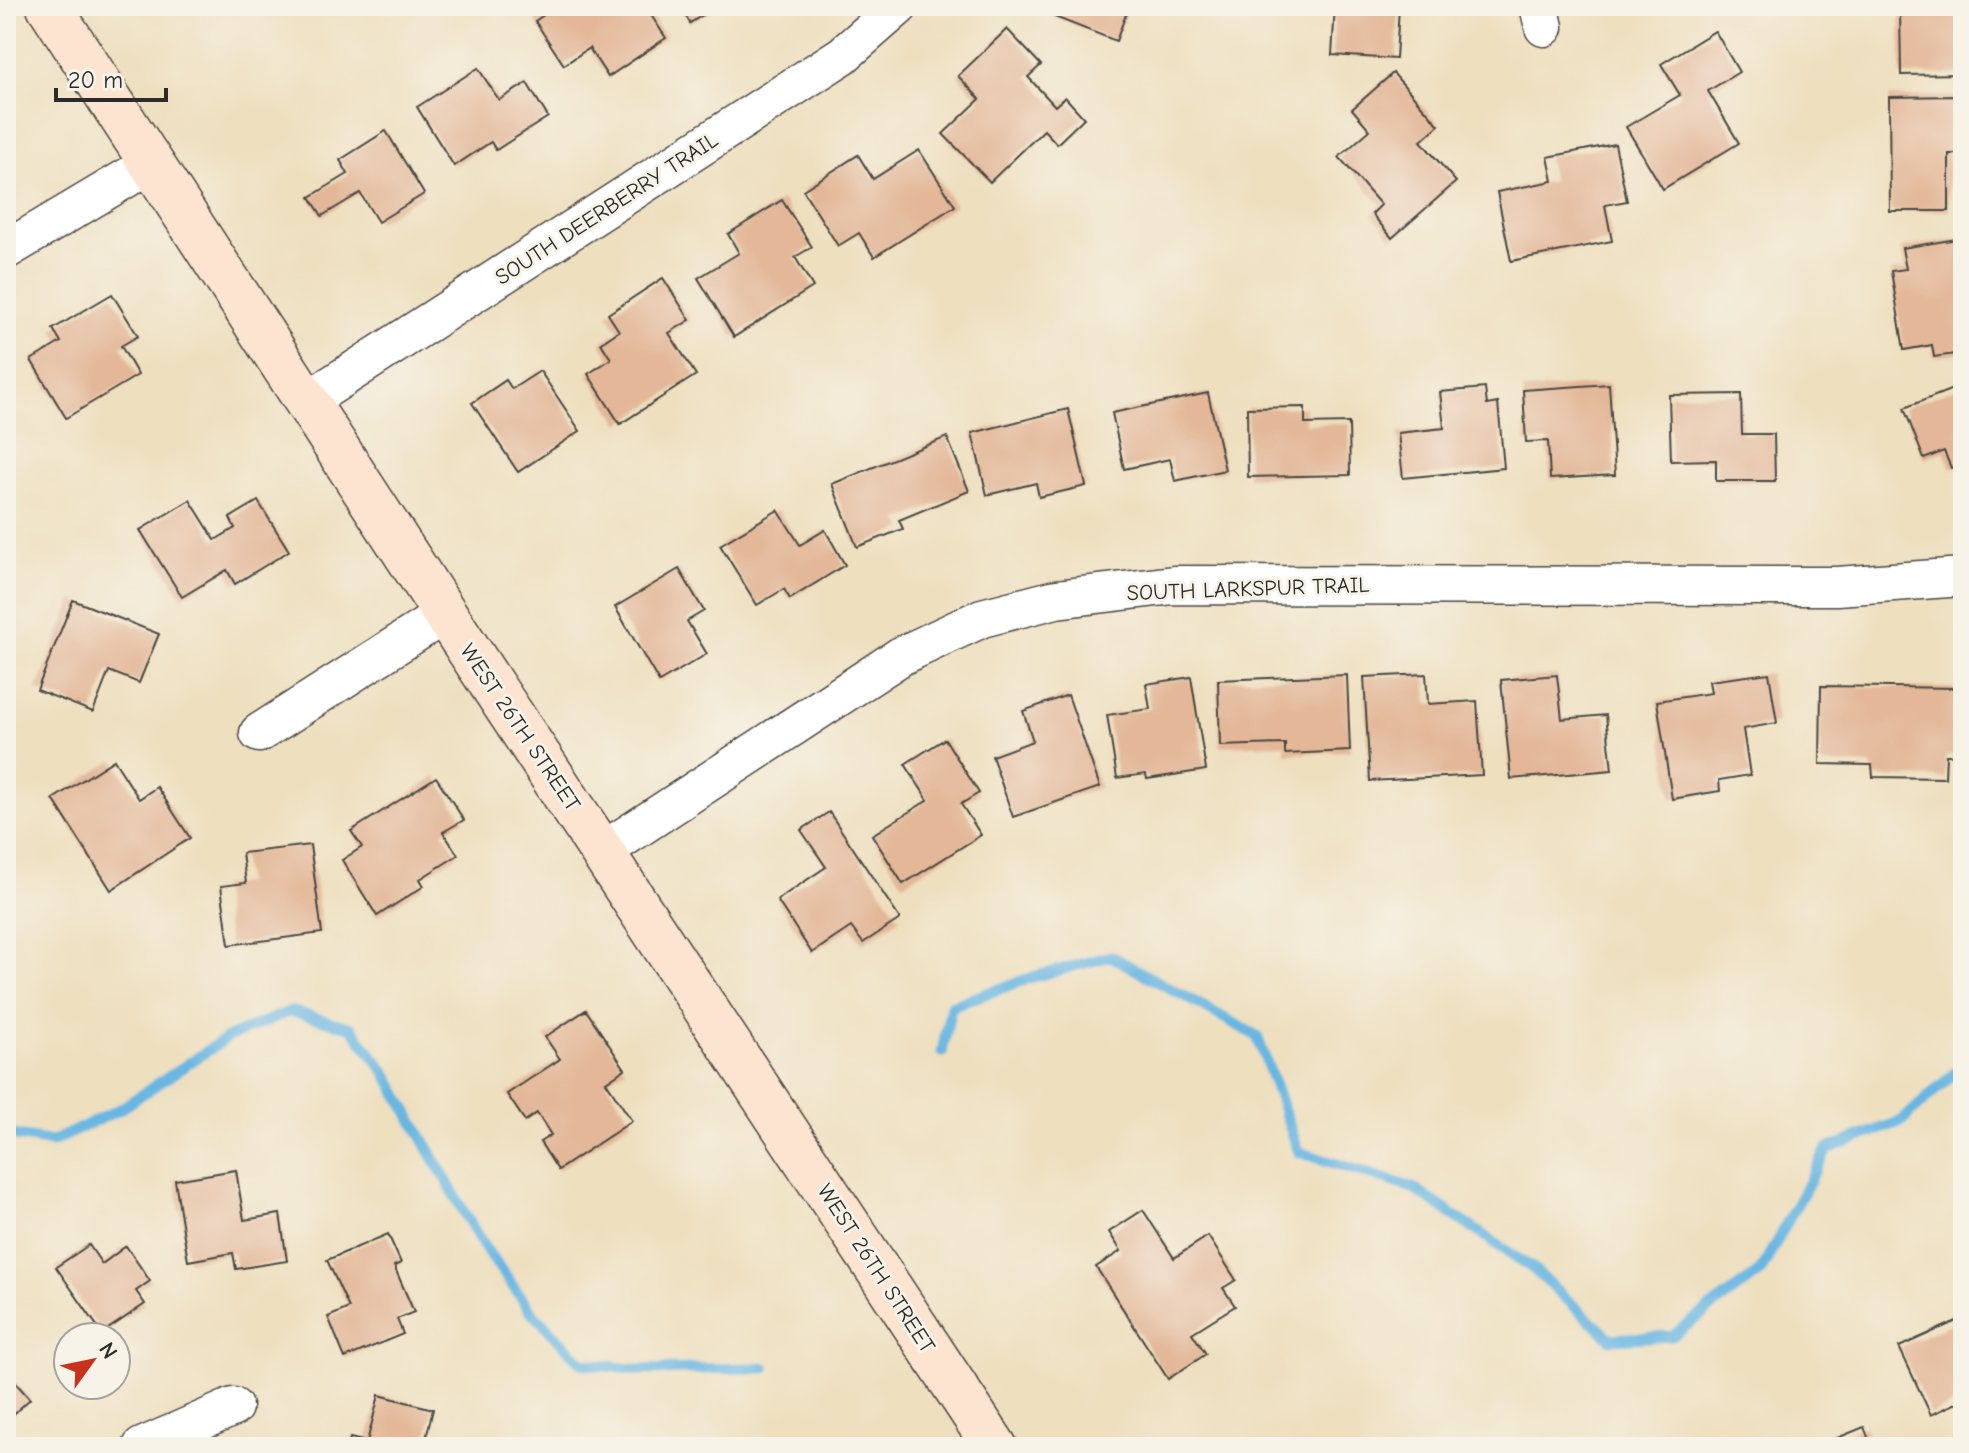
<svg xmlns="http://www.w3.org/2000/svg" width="1969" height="1453" viewBox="0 0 1969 1453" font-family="'Comic Neue',sans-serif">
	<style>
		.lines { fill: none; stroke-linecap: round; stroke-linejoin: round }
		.stream { stroke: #68b6e2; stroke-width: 11 }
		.building { fill: #e3b798 }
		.minor-casing { stroke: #484641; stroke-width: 41 }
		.secondary-casing { stroke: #484641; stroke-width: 47 }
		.minor { stroke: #fff; stroke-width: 38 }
		.secondary { stroke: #fde4d0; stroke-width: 44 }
		.labels { text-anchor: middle; stroke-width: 6; stroke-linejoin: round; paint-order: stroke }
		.street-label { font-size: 22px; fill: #2b2b2b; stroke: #f7f3e8 }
	</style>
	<rect width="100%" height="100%" fill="#f7f3e8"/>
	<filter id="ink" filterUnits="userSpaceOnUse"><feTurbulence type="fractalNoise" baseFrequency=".0125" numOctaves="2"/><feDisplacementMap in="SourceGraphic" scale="16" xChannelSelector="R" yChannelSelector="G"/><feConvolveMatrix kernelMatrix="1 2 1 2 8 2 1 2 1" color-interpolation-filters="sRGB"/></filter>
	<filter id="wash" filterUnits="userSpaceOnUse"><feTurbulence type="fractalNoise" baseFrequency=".006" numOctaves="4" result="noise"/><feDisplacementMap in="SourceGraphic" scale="32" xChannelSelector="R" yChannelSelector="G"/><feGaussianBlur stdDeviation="1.8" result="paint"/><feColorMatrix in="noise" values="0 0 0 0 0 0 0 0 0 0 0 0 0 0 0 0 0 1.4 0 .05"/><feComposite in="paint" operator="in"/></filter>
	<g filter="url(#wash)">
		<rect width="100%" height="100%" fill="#eedfbf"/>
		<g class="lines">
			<g class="stream">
				<polyline points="942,1052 951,1006 1033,977 1111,956 1257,1036 1299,1152 1413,1188 1532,1268 1611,1339 1672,1336 1760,1272 1827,1149 1902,1121 1963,1065"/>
				<polyline points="6,1134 52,1142 120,1109 228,1037 291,1011 352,1028 386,1073 482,1244 531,1311 582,1363 639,1370 765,1368"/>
			</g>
		</g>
		<g id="blocks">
			<g class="building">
				<polygon points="557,6 615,6 622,16 637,6 645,6 666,38 608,77 589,48 564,65 535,21"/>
				<polygon points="680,6 717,6 690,23"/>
				<polygon points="1056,6 1129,6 1116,41 1052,16"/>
				<polygon points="1335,6 1399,6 1396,59 1332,55"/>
				<polygon points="1900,6 1963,6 1963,74 1901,75"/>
				<polygon points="1007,29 1041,65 1028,77 1055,106 1065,97 1084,118 1057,144 1044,130 990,182 943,134 980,99 958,76"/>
				<polygon points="1715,31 1739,72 1708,91 1739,143 1663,189 1626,127 1680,95 1661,64"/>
				<polygon points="478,68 499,100 527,83 548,117 496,150 491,142 454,166 417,107"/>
				<polygon points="1393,73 1439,125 1421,141 1456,182 1392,238 1372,214 1381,205 1339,157 1370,130 1352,109"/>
				<polygon points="1963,96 1963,154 1949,154 1949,211 1890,211 1889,97"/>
				<polygon points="386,131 424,194 378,222 360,193 322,216 310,197 348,174 340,160"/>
				<polygon points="1615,144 1627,201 1605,205 1612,241 1511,261 1497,192 1553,181 1548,157"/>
				<polygon points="919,150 955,206 874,257 859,233 838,246 803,190 858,155 873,179"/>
				<polygon points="782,200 812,247 795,257 813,287 734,337 698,278 739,253 728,234"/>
				<polygon points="1963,238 1963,353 1934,357 1932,345 1904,350 1891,271 1906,269 1902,248"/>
				<polygon points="663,278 690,320 669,333 696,375 620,424 588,374 611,359 601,343 619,331 608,314"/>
				<polygon points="112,294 138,336 121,346 138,375 66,418 31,360 61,342 53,329"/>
				<polygon points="540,371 580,431 518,472 472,403 506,380 512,389"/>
				<polygon points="1609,384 1615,475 1550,479 1548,441 1526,442 1523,390"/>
				<polygon points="1963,385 1963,464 1951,468 1944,451 1924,459 1904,408"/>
				<polygon points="1485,388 1487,405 1498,403 1504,468 1403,478 1398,433 1444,428 1440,392"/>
				<polygon points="1208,393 1225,470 1175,481 1170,459 1124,469 1112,413"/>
				<polygon points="1741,394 1742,434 1774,434 1775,481 1716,481 1716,460 1671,461 1669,395"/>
				<polygon points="1305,407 1305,424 1349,423 1350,475 1248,477 1247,408"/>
				<polygon points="1068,409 1086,486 1039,497 1036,483 987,495 972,433"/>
				<polygon points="947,437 969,491 899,520 903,529 857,547 832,484"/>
				<polygon points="190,500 215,540 235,528 230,518 258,501 289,551 235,584 227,570 182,597 140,530"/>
				<polygon points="778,510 800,545 825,530 845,565 790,599 784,589 757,605 720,545"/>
				<polygon points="679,569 704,611 687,621 707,654 659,682 615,607"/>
				<polygon points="73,600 159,634 139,683 109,671 93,712 37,690"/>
				<polygon points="1769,673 1777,723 1743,729 1750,775 1719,780 1720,791 1672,799 1657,701 1711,693 1709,681"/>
				<polygon points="1426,674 1428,704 1477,701 1482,775 1370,781 1364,677"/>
				<polygon points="1347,675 1350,751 1285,754 1285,744 1220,746 1218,680"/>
				<polygon points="1557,675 1562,719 1606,715 1612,770 1511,779 1501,680"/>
				<polygon points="1191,677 1206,770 1147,779 1146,774 1117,778 1107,715 1150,709 1146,684"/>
				<polygon points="1821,686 1959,688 1959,755 1946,755 1945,778 1873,777 1872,765 1820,764"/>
				<polygon points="1068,695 1100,787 1013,817 992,756 1033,741 1023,711"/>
				<polygon points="945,739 979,793 961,804 981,835 903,884 872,835 928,800 905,764"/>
				<polygon points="114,760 139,799 157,787 190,838 111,890 53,799"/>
				<polygon points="436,777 464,820 443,832 458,855 420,879 424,886 377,916 342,860 362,847 351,831"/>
				<polygon points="829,812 900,919 863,943 851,927 812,953 777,900 826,867 801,830"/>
				<polygon points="310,845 322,933 229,945 221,886 246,883 242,853"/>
				<polygon points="586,1010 625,1069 606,1082 632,1121 558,1170 540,1142 551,1135 537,1113 525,1121 507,1094 560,1059 545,1037"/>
				<polygon points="236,1170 244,1220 280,1214 287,1261 236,1269 233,1253 188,1261 175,1180"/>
				<polygon points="1143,1210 1174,1258 1208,1236 1236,1280 1223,1288 1235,1306 1192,1333 1206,1354 1168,1379 1096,1267 1121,1251 1109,1232"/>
				<polygon points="388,1234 401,1263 394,1266 414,1312 397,1319 403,1334 345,1358 328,1317 349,1308 327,1260"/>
				<polygon points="89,1245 102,1264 126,1246 150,1281 136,1291 145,1304 102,1333 56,1267"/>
				<polygon points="1963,1318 1963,1400 1931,1415 1899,1347"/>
				<polygon points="6,1372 30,1399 6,1421"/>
				<polygon points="379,1395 433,1409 424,1447 348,1447 350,1438 367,1442"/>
				<polygon points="1864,1427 1872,1447 1815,1447"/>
			</g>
		</g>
	</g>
	<g filter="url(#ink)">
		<use href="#blocks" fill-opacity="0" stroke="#484641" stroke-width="2"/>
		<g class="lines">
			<defs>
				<g id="minor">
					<polyline points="1539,6 1544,27"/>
					<polyline points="6,250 152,163"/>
					<polyline points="307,401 843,55 899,6"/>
					<polyline points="259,733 445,614"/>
					<polyline points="603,851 901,656 982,618 1056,599 1174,585 1837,586 1963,577"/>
					<polyline points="142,1447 233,1407"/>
				</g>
				<polyline id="secondary" points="49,6 445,614 995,1447"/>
			</defs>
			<use href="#minor" class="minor-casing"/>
			<use href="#secondary" class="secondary-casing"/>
			<use href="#minor" class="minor"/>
			<use href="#secondary" class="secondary"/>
		</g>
	</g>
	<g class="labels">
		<g class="street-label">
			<text transform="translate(606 208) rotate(-33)" y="8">SOUTH DEERBERRY TRAIL</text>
			<text transform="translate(1248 588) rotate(-2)" y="8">SOUTH LARKSPUR TRAIL</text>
			<text transform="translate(521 727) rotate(56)" y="8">WEST 26TH STREET</text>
			<text transform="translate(877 1268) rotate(57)" y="8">WEST 26TH STREET</text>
		</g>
	</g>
	<rect width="1969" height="1453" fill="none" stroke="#f7f3e8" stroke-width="32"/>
	<g transform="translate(92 1361) rotate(57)"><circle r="38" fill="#f7f3e8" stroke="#a5a39c" stroke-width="2"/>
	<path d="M0-6L14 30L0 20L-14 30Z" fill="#c8321e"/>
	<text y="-12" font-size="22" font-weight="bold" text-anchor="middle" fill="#2b2b2b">N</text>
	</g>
	<path d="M56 88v12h110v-12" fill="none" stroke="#2b2b2b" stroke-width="4"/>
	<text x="68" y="88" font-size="24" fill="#2b2b2b" stroke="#f7f3e8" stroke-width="6" paint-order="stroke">20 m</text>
</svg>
